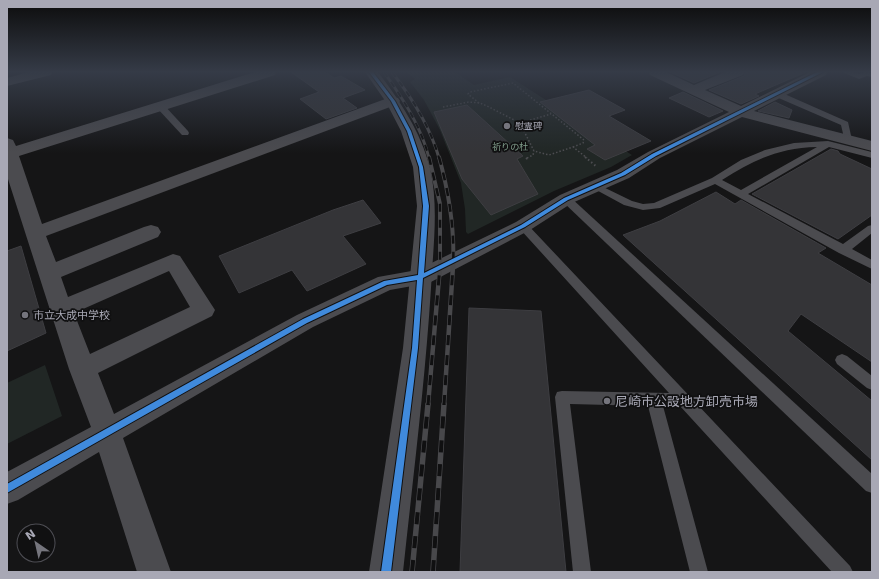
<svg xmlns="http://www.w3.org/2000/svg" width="879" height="579" viewBox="0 0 879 579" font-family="'DejaVu Sans','Noto Sans JP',sans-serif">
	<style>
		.green { fill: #212725 }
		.building { fill: #343437; stroke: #3e3e42 }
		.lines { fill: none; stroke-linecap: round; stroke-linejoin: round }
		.path-far1 { stroke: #4d4d51; stroke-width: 1.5; stroke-dasharray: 1.5 2; stroke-linecap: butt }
		.path { stroke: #4d4d51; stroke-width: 2; stroke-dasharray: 1.5 2.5; stroke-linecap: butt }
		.service { fill: #4b4b4f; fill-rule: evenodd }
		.minor { fill: #4b4b4f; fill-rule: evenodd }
		.tertiary { fill: #4b4b4f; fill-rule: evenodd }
		.rail-far3-casing { stroke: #48484b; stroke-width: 3 }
		.rail-far2-casing { stroke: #48484b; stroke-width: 4 }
		.rail-far1-casing { stroke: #48484b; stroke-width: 4.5 }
		.rail-casing { stroke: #48484b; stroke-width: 5.5 }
		.rail-far3 { stroke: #101011; stroke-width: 2; stroke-dasharray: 6; stroke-linecap: butt }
		.rail-far2 { stroke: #101011; stroke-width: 2.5; stroke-dasharray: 8; stroke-linecap: butt }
		.rail-far1 { stroke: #101011; stroke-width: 3; stroke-dasharray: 10; stroke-linecap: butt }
		.rail { stroke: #101011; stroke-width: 4; stroke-dasharray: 12; stroke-linecap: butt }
		.cycleway-casing { stroke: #101011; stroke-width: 2 }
		.cycleway { fill: #408adc; fill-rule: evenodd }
		.poi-dot { fill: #75757d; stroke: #101011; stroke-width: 1.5 }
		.labels { text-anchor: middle; stroke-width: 3.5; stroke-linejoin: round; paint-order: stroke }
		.far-poi-label { font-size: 9px; fill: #a8a8b5; stroke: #101011; text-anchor: start }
		.far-park-label { font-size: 9px; fill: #819e8c; stroke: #101011 }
		.poi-label { font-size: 11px; fill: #a8a8b5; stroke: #101011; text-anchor: start }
		.near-poi-label { font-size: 13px; fill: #a8a8b5; stroke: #101011; text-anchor: start }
	</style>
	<rect width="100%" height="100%" fill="#151516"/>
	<g class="green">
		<polygon points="407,72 455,72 474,85 510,77 632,155 611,167 554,191 468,234 466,232 465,209 461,183 440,130 424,100 410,82 415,79"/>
		<polygon points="45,365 62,416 7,444 7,383"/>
	</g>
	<g class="building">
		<polygon points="291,72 325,72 334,78 341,76 365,90 343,98 357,108 326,119 300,99 319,92"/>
		<polygon points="670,72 720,72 694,83"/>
		<polygon points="745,72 806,72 755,94 759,96 741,104 709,90 744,76"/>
		<polygon points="589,90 625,110 609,116 651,141 605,160 587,149 595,145 540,102"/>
		<polygon points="683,92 723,111 709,117 669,98"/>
		<polygon points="775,102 792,110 789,118 758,111"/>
		<polygon points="467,105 523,156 517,159 538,194 491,215 462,179 434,112"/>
		<polygon points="831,149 838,151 840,154 872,169 872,215 838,239 752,194"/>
		<polygon points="716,192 735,204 741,200 826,248 818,253 872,285 872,362 801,314 788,331 872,401 872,460 623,235 660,221"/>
		<polygon points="363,200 381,223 343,236 366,264 307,291 292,270 239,293 219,256 333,210"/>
		<polygon points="21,246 46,333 7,351 7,251"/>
		<polygon points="469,308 541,311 566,572 460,572"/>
	</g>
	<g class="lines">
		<g class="path-far1">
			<polyline points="479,103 468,94 470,92 513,83 584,140 583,143 573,147"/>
			<polyline points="443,107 469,102 480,103 487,106 520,123 534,151 549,155 573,147 587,158"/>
			<polyline points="520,123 551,114"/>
			<polyline points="527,158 533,155 534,151"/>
		</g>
		<g class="path">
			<polyline points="585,157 597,167"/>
			<polyline points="526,159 529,157"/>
		</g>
		<g class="service">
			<polygon points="842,72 853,72 859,74 864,72 872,73 872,77 867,76 859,79"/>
			<polygon points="774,92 780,92 848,122 852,140 851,142 845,142 841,125 774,96"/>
			<polygon points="157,104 163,104 188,131 189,133 188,135 182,135 157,108"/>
			<path d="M828 141 872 152V158L829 147 748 194 843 244 868 226 872 225V233L852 249 872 260V269L839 253 715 184 660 208 643 210 624 205 589 186 591 184H597L632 201 643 204 654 203 712 178 741 160 765 150 794 143ZM817 147 741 190 722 180C754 160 778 148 817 147Z"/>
			<polygon points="566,196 570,197 872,474 872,493 866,491 562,201 561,199"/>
			<polygon points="523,223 527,224 850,566 853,572 832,572 680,406 663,406 708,572 690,572 648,406 570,404 591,572 573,572 555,397 557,392 562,391 669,393 519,228 518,226"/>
			<polygon points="842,354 847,356 872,376 872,390 867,388 837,364 835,360 837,356"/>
		</g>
		<g class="minor">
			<polygon points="29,72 52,72 51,75 7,86 7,78"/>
			<path d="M255 72H276L275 75 19 156 42 224 388 98 393 97 398 98 400 101 398 104 46 236 56 262 144 227 151 225 158 227 161 232 158 237 61 277 68 297 173 254 180 256 215 310 212 316 98 373 114 414 297 315 378 277 417 270 516 222 560 195 617 170 648 152 729 112 650 75 649 72H666L694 85 725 72H744L743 75 705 90 741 106 810 72H827L826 75 754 111 872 141V151L742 117 660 158 629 178 572 203 530 230 429 283 390 290 313 327 123 438 171 572H137L99 452 18 500 7 504V472L91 427 69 369 7 176V138L13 140 16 146ZM169 271 190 307 90 354 74 313Z"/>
		</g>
		<path class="tertiary" d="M365 72H378C400 101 421 132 430 168 439 207 433 248 431 288 425 383 413 478 403 572H369L403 348 417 206 413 167 401 131 386 102Z"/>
		<defs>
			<g id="rail-far3">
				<path d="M384 72C403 99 421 126 429 158"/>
				<path d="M392 72C412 98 430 126 439 158"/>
			</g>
			<g id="rail-far2">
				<polyline points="429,157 440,204 440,267"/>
				<path d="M439 157C449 193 455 230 453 267"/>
			</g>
			<g id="rail-far1">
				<polyline points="428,405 440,266"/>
				<polyline points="444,405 453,266"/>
			</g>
			<g id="rail">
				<polyline points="412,572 428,404"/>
				<polyline points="433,572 444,404"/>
			</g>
		</defs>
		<use href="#rail-far3" class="rail-far3-casing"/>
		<use href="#rail-far2" class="rail-far2-casing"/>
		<use href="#rail-far1" class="rail-far1-casing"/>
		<use href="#rail" class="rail-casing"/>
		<use href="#rail-far3" class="rail-far3"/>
		<use href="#rail-far2" class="rail-far2"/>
		<use href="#rail-far1" class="rail-far1"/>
		<use href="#rail" class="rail"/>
		<defs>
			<polygon id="cycleway" points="369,72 373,72 395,101 411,131 423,167 429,206 424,273 521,225 564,198 621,173 652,154 817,72 823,72 656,156 625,175 568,200 525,227 423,278 418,348 391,572 381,572 412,348 417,280 387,285 307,323 7,493 7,484 303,319 384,281 418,275 423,206 419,167 407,131 391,101"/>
		</defs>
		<use href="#cycleway" class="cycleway-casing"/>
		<use href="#cycleway" class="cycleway"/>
	</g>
	<linearGradient id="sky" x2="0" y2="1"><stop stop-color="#0c0c0c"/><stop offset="0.47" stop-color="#353b47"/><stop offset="1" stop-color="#353b47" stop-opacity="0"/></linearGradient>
	<rect width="879" height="153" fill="url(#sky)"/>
	<g class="poi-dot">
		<circle cx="507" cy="126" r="4"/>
		<circle cx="25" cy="315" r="4"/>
		<circle cx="607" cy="401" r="4"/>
	</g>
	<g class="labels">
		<g class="far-poi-label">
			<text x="515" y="129">慰霊碑</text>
		</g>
		<g class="far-park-label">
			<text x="510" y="150">祈りの杜</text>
		</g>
		<g class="poi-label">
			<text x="33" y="319">市立大成中学校</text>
		</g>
		<g class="near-poi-label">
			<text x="615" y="406">尼崎市公設地方卸売市場</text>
		</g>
	</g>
	<rect width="879" height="579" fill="none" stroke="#a8a8b5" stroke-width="16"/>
	<g transform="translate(36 543) rotate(326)"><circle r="19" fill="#101011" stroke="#4d4d53"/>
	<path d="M0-3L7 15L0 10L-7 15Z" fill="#75757d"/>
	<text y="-6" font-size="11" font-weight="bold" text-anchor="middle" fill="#a8a8b5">N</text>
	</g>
</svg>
